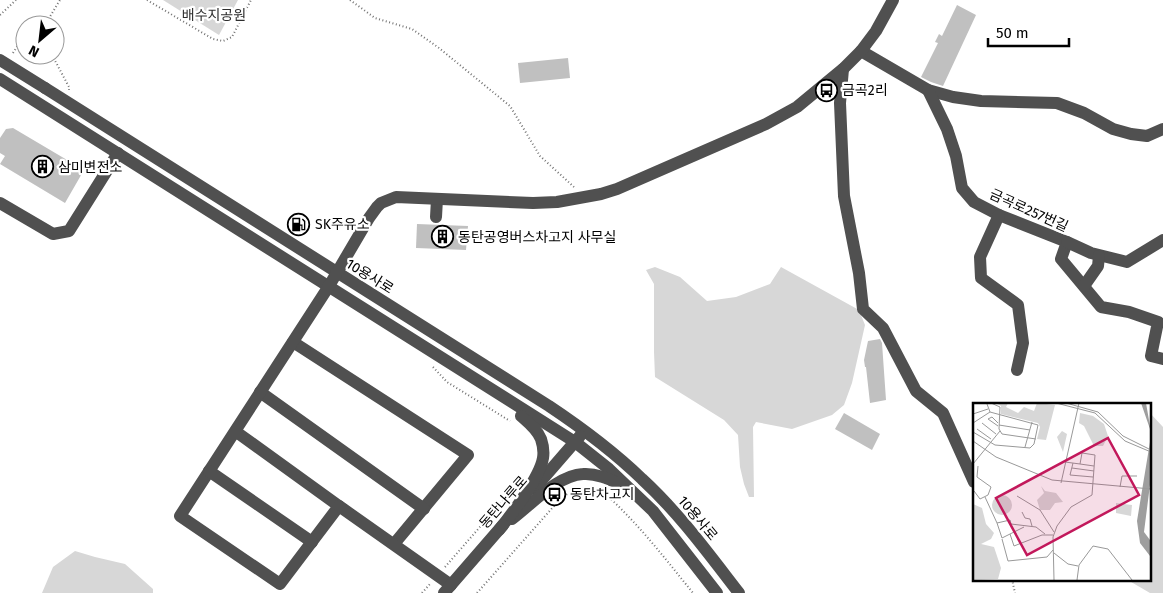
<svg xmlns="http://www.w3.org/2000/svg" width="1163" height="593" viewBox="0 0 1163 593" font-family="'Fira Sans','Noto Sans KR',sans-serif">
	<style>
		.green { fill: #d7d7d7 }
		.building { fill: #c0c0c0 }
		.lines { fill: none; stroke-linecap: round; stroke-linejoin: round }
		.path { stroke: #727272; stroke-width: 2; stroke-dasharray: 1 2.5; stroke-linecap: butt }
		.minor { stroke: #505050; stroke-width: 12 }
		.minor-bridge { stroke: #505050; stroke-width: 12 }
		.labels { text-anchor: middle; stroke-width: 4.5; stroke-linejoin: round; paint-order: stroke }
		.park-label { font-size: 14px; fill: #2e2e2e; stroke: #fff }
		.poi-label { font-size: 14px; fill: #000; stroke: #fff; text-anchor: start }
		.street-label { font-size: 14px; fill: #000; stroke: #fff }
		.inset-road { fill: none; stroke: #999; stroke-width: 1 }
		.view { fill: #c2185b; fill-opacity: 0.15; stroke: #c2185b; stroke-width: 2.5 }
		.inset-edge { fill: none; stroke: #000; stroke-width: 2.5 }
	</style>
	<rect width="100%" height="100%" fill="#fff"/>
	<g class="green">
		<polygon points="163,0 238,0 219,35"/>
		<polygon points="655,267 680,277 707,301 736,297 770,284 781,267 859,310 865,325 852,383 844,405 832,415 792,429 756,422 753,427 754,497 749,497 744,484 740,467 738,435 724,420 655,377 654,352 654,284 646,270"/>
		<polygon points="1149,412 1163,427 1163,593 1150,593 1126,579 1149,579"/>
		<polygon points="75,551 95,557 125,564 153,589 153,593 42,593 53,567"/>
	</g>
	<g class="building">
		<polygon points="957,5 976,15 943,86 931,82 921,77 938,43 935,42 939,34 942,36"/>
		<polygon points="568,58 570,78 520,83 518,63"/>
		<polygon points="13,128 84,170 65,203 0,164 5,156 0,153 0,138 6,129"/>
		<polygon points="417,224 468,226 466,250 416,248"/>
		<polygon points="880,339 882,343 886,400 870,403 866,367 865,367 864,360 868,341"/>
		<polygon points="844,413 880,434 872,450 835,429"/>
	</g>
	<g class="lines">
		<g class="path">
			<polyline points="147,0 213,39 223,41 232,37 251,0"/>
			<polyline points="350,0 375,18 412,29 439,48 510,106 540,156 574,187"/>
			<polyline points="0,15 16,0"/>
			<polyline points="45,25 60,0"/>
			<polyline points="13,53 18,45 25,41"/>
			<polyline points="52,55 69,87 69,90"/>
			<polyline points="433,367 447,382 510,421"/>
			<polyline points="445,567 514,488"/>
			<polyline points="1012,579 1015,593"/>
			<polyline points="422,593 430,584"/>
			<path d="M477 593 562 497C573 491 582 486 595 490 608 494 618 506 628 516 651 540 672 567 693 593"/>
		</g>
		<g class="minor">
			<polyline points="861,51 928,90 953,97 981,101 1057,103 1084,113 1113,129 1131,134 1147,136 1163,129"/>
			<polyline points="843,69 840,103 844,196 859,273 863,309 883,328 916,391 943,413 974,482"/>
			<polyline points="0,79 575,442 609,469 653,511 717,593"/>
			<path d="M45 88 549 406C582 428 613 451 642 479 679 513 708 553 739 593"/>
			<polyline points="928,90 947,129 956,156 962,188 974,202 999,215 1067,242 1061,259 1101,307 1129,312 1158,322 1151,356 1163,359"/>
			<polyline points="0,203 53,234 69,231 118,153"/>
			<polyline points="999,215 980,257 981,278 1018,305 1023,343 1017,370"/>
			<polyline points="436,217 437,199"/>
			<polyline points="1067,242 1091,253 1127,262 1163,240"/>
			<polyline points="1084,286 1098,266 1099,256"/>
			<polyline points="293,342 468,455 394,544"/>
			<polyline points="260,392 424,509"/>
			<polyline points="235,431 339,506 280,584 180,516 329,286 369,218 377,207 381,203 396,197 533,203 557,202 601,194 617,189 766,124 797,107 843,69 861,51 876,31 893,0"/>
			<polyline points="209,471 312,542"/>
			<polyline points="534,489 580,436"/>
			<polyline points="339,506 451,585"/>
			<path d="M512 519C532 504 558 475 583 474 596 473 609 479 620 484"/>
			<path d="M499 530C511 515 540 477 543 458 544 452 543 445 541 439 537 429 529 423 521 416"/>
			<polyline points="444,593 503,525"/>
		</g>
		<polyline class="minor-bridge" points="0,60 45,88"/>
	</g>
	<defs>
		<symbol id="bus-ring" viewBox="-11 -11 22 22"><circle r="9.5" fill="#fff" stroke="#000" stroke-width="1.5"/><path d="M-5-6H5V4H4V6H2V4H-2V6H-4V4H-5ZM-3.5-4V0h7V-4ZM-3.5 1.2v1.5H-2V1.2ZM2 1.2v1.5H3.5V1.2Z" fill="#000"/></symbol>
		<symbol id="building-ring" viewBox="-11 -11 22 22"><circle r="9.5" fill="#fff" stroke="#000" stroke-width="1.5"/><path d="M-4-6H4V6H1V3H-1V6H-4ZM-2.5-4.3h1.7v1.8h-1.7ZM.8-4.3h1.7v1.8H.8ZM-2.5-1h1.7V.8h-1.7ZM.8-1h1.7V.8H.8Z" fill="#000"/></symbol>
		<symbol id="fuel-ring" viewBox="-11 -11 22 22"><circle r="9.5" fill="#fff" stroke="#000" stroke-width="1.5"/><path d="M-5.5-6h7V0h2V4h1.3V-2.5L3-4.5l.8-.8L6-3V5H2.5V1h-1V6h-7ZM-4.2-4.7v3.2H.2V-4.7Z" fill="#000"/></symbol>
	</defs>
	<g fill-rule="evenodd">
		<use href="#bus-ring" x="814" y="78" width="25" height="25"/>
		<use href="#building-ring" x="30" y="154" width="25" height="25"/>
		<use href="#fuel-ring" x="286" y="212" width="25" height="25"/>
		<use href="#building-ring" x="430" y="224" width="25" height="25"/>
		<use href="#bus-ring" x="542" y="482" width="25" height="25"/>
	</g>
	<g class="labels">
		<g class="park-label">
			<text x="214" y="20">배수지공원</text>
		</g>
		<g class="poi-label">
			<text x="842" y="95">금곡2리</text>
			<text x="58" y="172">삼미변전소</text>
			<text x="315" y="229">SK주유소</text>
			<text x="458" y="242">동탄공영버스차고지 사무실</text>
			<text x="570" y="499">동탄차고지</text>
		</g>
		<g class="street-label">
			<text transform="translate(1029 210) rotate(24)" y="5">금곡로257번길</text>
			<text transform="translate(370 276) rotate(32)" y="5">10용사로</text>
			<text transform="translate(503 502) rotate(-49)" y="5">동탄나루로</text>
			<text transform="translate(698 518) rotate(50)" y="5">10용사로</text>
		</g>
	</g>
	<g transform="translate(973 403)">
		<rect width="178" height="178" fill="#fff"/>
		<path d="M23 0H35L33 4 45 10 51 4 61 8 64 0 82 2 73 37 64 36 67 24 65 20 28 11V3ZM107 10 120 13 131 21 135 33 130 43H121L111 23 106 20ZM89 28 94 31 90 49 84 34ZM68 83 72 88 83 90 90 99 82 100 77 107H67L64 97 71 90ZM19 102a10 10 0 1 1 20 0a10 10 0 1 1-20 0ZM143 100 159 102 158 113 143 110ZM0 101 9 105 13 121 21 130 18 136 8 141 21 144 28 165 25 176 0 177Z" fill="#d7d7d7"/>
		<path d="M168 0H173L177 23 178 74 171 129 177 137V153L167 140 164 118 177 39V26Z" fill="#9e9e9e"/>
		<path class="inset-road" d="M18 0 27 4 26 26 29 31 63 36M83 0 122 10 152 38 178 49M93 0 125 9 150 33 178 47M0 11 15 6M0 20 17 9M9 20 23 31M26 22 57 27M25 23 15 16 19 14 25 20M4 26 18 36M0 29 22 42 57 45 61 41 65 22 17 9 14 1M0 38 23 54 79 77 178 86M52 44 59 19M92 59 107 61M100 60 97 72 120 74M0 61 27 28M99 65 121 68M88 80 106 0M147 84 149 73H164M1 88 7 96 15 92 18 84 4 74 5 63M44 93 67 107 81 129M12 94 24 120M49 109 52 115 57 116 59 123M37 131 51 124M72 131 63 124 38 121 37 117 24 120 29 135 37 131 41 143 69 132H80M29 136 35 158 74 154 80 147M81 150 95 161 105 163M81 177 80 134 84 123 98 104 119 92 122 52 109 50 107 61 121 63M104 177 106 162 120 143 135 146 159 177"/>
		<path class="view" d="M135 35 166 92 54 152 23 95Z"/>
		<rect width="178" height="178" class="inset-edge"/>
	</g>
	<g transform="translate(40 40) rotate(208)"><circle r="24" fill="#ffffff" stroke="#999999"/>
	<path d="M0-4L9 19L0 12L-9 19Z" fill="#000000"/>
	<text y="-8" font-size="14" font-weight="bold" text-anchor="middle" fill="#000000">N</text>
	</g>
	<path d="M988 38v8h81v-8" fill="none" stroke="#000000" stroke-width="2.5"/>
	<text x="996" y="38" font-size="15" fill="#000000" stroke="#ffffff" stroke-width="4" paint-order="stroke">50 m</text>
</svg>
